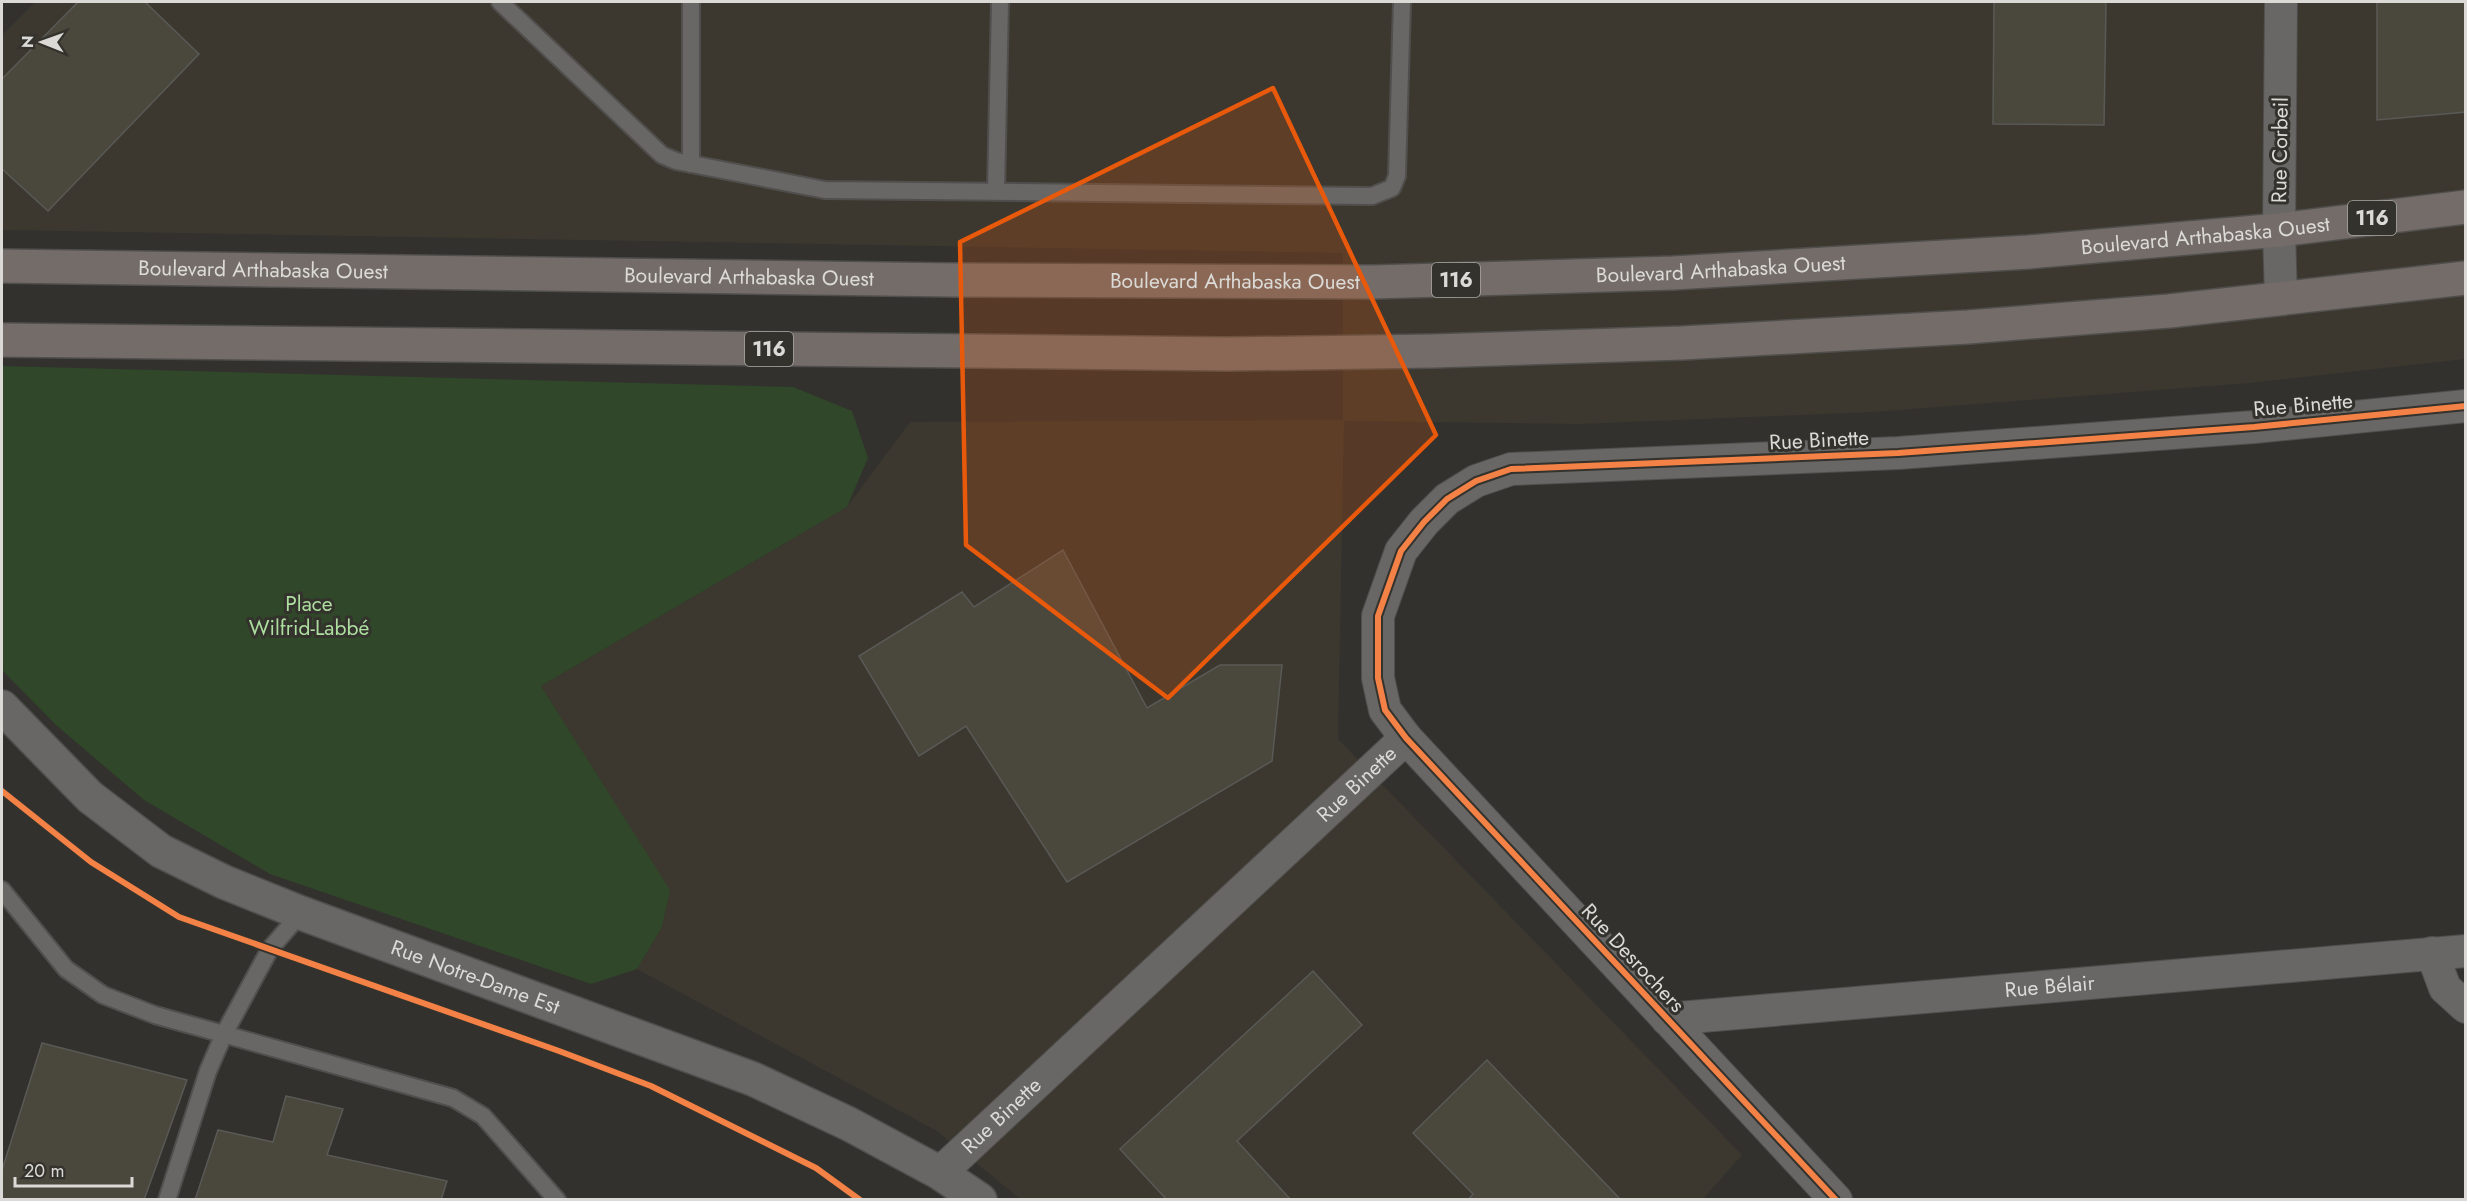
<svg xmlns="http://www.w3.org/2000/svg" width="2467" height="1201" viewBox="0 0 2467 1201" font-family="Jost,sans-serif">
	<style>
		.built { fill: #3c382f }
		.green { fill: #304729 }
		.building { fill: #4a473c; stroke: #595956; stroke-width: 1.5 }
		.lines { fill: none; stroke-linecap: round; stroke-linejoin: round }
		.service-casing { stroke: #504f4d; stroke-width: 20 }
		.minor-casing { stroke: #504f4d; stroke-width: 34 }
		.tertiary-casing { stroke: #504f4d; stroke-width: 36 }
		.primary-casing { stroke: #504f4d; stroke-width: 36 }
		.service { stroke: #686765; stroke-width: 16 }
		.minor { stroke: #686765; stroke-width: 32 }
		.tertiary { stroke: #686765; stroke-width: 33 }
		.primary { stroke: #746c68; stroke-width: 33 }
		.cycleway-casing { stroke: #33322d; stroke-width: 10 }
		.cycleway { stroke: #f48246; stroke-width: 6 }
		.marked { fill: #e8590c; fill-opacity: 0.2; stroke: #e8590c; stroke-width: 4.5; stroke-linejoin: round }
		.labels { text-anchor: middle; stroke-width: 6; stroke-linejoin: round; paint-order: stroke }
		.shield { fill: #33322d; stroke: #a9a8a4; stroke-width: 1.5 }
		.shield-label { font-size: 20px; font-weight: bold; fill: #dbdad7 }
		.street-label { font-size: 21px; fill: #dbdad7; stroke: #33322d }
		.park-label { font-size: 21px; fill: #adde9f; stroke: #33322d }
	</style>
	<rect width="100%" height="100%" fill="#32312e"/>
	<polygon class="built" points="35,2 2465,2 2465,359 2249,383 1873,412 1579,424 1344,421 1338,739 1742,1155 1703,1199 1020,1199 937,1131 637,969 662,927 669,890 541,686 847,507 910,422 1343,420 1343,253 2,230 2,35"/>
	<polygon class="green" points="2,366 793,387 852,411 868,458 847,507 541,686 670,890 662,927 637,969 591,984 270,874 144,800 56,725 2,670"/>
	<g class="building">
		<polygon points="78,2 145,2 199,54 48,211 2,169 2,79"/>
		<polygon points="1994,2 2106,2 2104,125 1993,124"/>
		<polygon points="2377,2 2466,2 2466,112 2377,120"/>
		<polygon points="1063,550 1147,708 1220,665 1282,665 1272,761 1067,882 966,726 919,756 859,656 962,592 974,607"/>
		<polygon points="1313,971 1362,1025 1237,1141 1291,1200 1167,1200 1120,1149"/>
		<polygon points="42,1043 187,1080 144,1200 2,1200 2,1170"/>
		<polygon points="1487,1060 1621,1200 1468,1200 1473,1194 1413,1133"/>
		<polygon points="286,1096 343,1109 327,1155 447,1181 441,1200 195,1200 218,1130 273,1142"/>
	</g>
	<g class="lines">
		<defs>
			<g id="service">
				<polyline points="500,2 662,155 676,161 825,190 1372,196 1392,188 1397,176 1402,2"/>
				<polyline points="691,2 691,164"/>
				<polyline points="996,191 1000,2"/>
				<polyline points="2,890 66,969 103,995 155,1015 453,1098 483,1116 557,1200"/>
				<polyline points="167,1200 208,1071 224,1034 270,949 301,913"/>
			</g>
			<g id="minor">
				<polyline points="2281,2 2279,230 2281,299"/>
				<polyline points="2432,953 2445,988 2466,1007"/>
				<path id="s1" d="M1667 1019 2466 951"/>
				<path id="s2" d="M940 1173 1406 738"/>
				<polyline points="1836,1200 1406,738 1385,710 1378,678 1378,616 1401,551 1424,522 1447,499 1476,481 1511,469 1898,453 2254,427 2466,406"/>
			</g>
			<g id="tertiary">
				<path id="s3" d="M2 707 90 797 161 851 224 882 301 913 753 1079 849 1124 940 1173 980 1200"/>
			</g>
			<g id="primary">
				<path id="s4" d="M2 266 954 280 1373 282 1673 273 2029 252 2279 230 2466 207"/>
				<polyline points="2,340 1228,354 1433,351 1682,343 1968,327 2169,311 2466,278"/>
			</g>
		</defs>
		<use href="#service" class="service-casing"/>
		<use href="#minor" class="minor-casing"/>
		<use href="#tertiary" class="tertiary-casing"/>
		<use href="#primary" class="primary-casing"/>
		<use href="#service" class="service"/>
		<use href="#minor" class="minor"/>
		<use href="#tertiary" class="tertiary"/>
		<use href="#primary" class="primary"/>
		<defs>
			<g id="cycleway">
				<polyline points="2,791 91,862 179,917 559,1051 651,1086 816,1168 860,1200"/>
				<polyline points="1836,1200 1406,738 1385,710 1378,678 1378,616 1401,551 1424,522 1447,499 1476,481 1511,469 1898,453 2254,427 2466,406"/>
			</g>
		</defs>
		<use href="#cycleway" class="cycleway-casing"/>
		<use href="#cycleway" class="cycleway"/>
	</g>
	<path class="marked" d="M1273 88 1436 435 1168 698 966 545 960 242Z"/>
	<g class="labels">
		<g class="shield">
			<rect x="2348" y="201" width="48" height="34" rx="4.5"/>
			<rect x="1432" y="263" width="48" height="34" rx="4.5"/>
			<rect x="745" y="332" width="48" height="34" rx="4.5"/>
		</g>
		<g class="shield-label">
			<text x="2372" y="225">116</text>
			<text x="1456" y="287">116</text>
			<text x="769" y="356">116</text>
		</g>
		<g class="street-label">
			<text transform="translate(2280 150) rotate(-89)" y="7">Rue Corbeil</text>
			<text dy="7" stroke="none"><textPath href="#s4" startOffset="2205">Boulevard Arthabaska Ouest</textPath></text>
			<text dy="7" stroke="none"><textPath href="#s4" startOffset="1719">Boulevard Arthabaska Ouest</textPath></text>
			<text dy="7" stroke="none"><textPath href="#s4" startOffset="261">Boulevard Arthabaska Ouest</textPath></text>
			<text dy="7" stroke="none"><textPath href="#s4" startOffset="747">Boulevard Arthabaska Ouest</textPath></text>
			<text dy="7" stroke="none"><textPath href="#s4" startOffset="1233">Boulevard Arthabaska Ouest</textPath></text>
			<text transform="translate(2303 405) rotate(-5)" y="7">Rue Binette</text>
			<text transform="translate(1819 440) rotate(-3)" y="7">Rue Binette</text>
			<text dy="7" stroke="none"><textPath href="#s2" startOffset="570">Rue Binette</textPath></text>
			<text transform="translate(1633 958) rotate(47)" y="7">Rue Desrochers</text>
			<text dy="7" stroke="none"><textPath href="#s3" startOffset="554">Rue Notre-Dame Est</textPath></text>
			<text dy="7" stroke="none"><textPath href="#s1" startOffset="384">Rue Bélair</textPath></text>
			<text dy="7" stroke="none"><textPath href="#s2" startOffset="84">Rue Binette</textPath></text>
		</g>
		<g class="park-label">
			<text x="309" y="611">Place<tspan x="309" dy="24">Wilfrid-Labbé</tspan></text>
		</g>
	</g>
	<rect width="2467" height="1201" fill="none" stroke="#dbdad7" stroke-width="6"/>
	<g transform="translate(42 42) rotate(271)" stroke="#33322d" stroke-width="4.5" paint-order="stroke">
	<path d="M0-4.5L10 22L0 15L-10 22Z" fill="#dbdad7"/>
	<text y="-9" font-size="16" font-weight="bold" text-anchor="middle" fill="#dbdad7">N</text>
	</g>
	<path d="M15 1177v9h117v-9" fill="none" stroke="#dbdad7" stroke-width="3"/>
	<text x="24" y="1177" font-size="18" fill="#dbdad7" stroke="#33322d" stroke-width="4.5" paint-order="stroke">20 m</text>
</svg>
